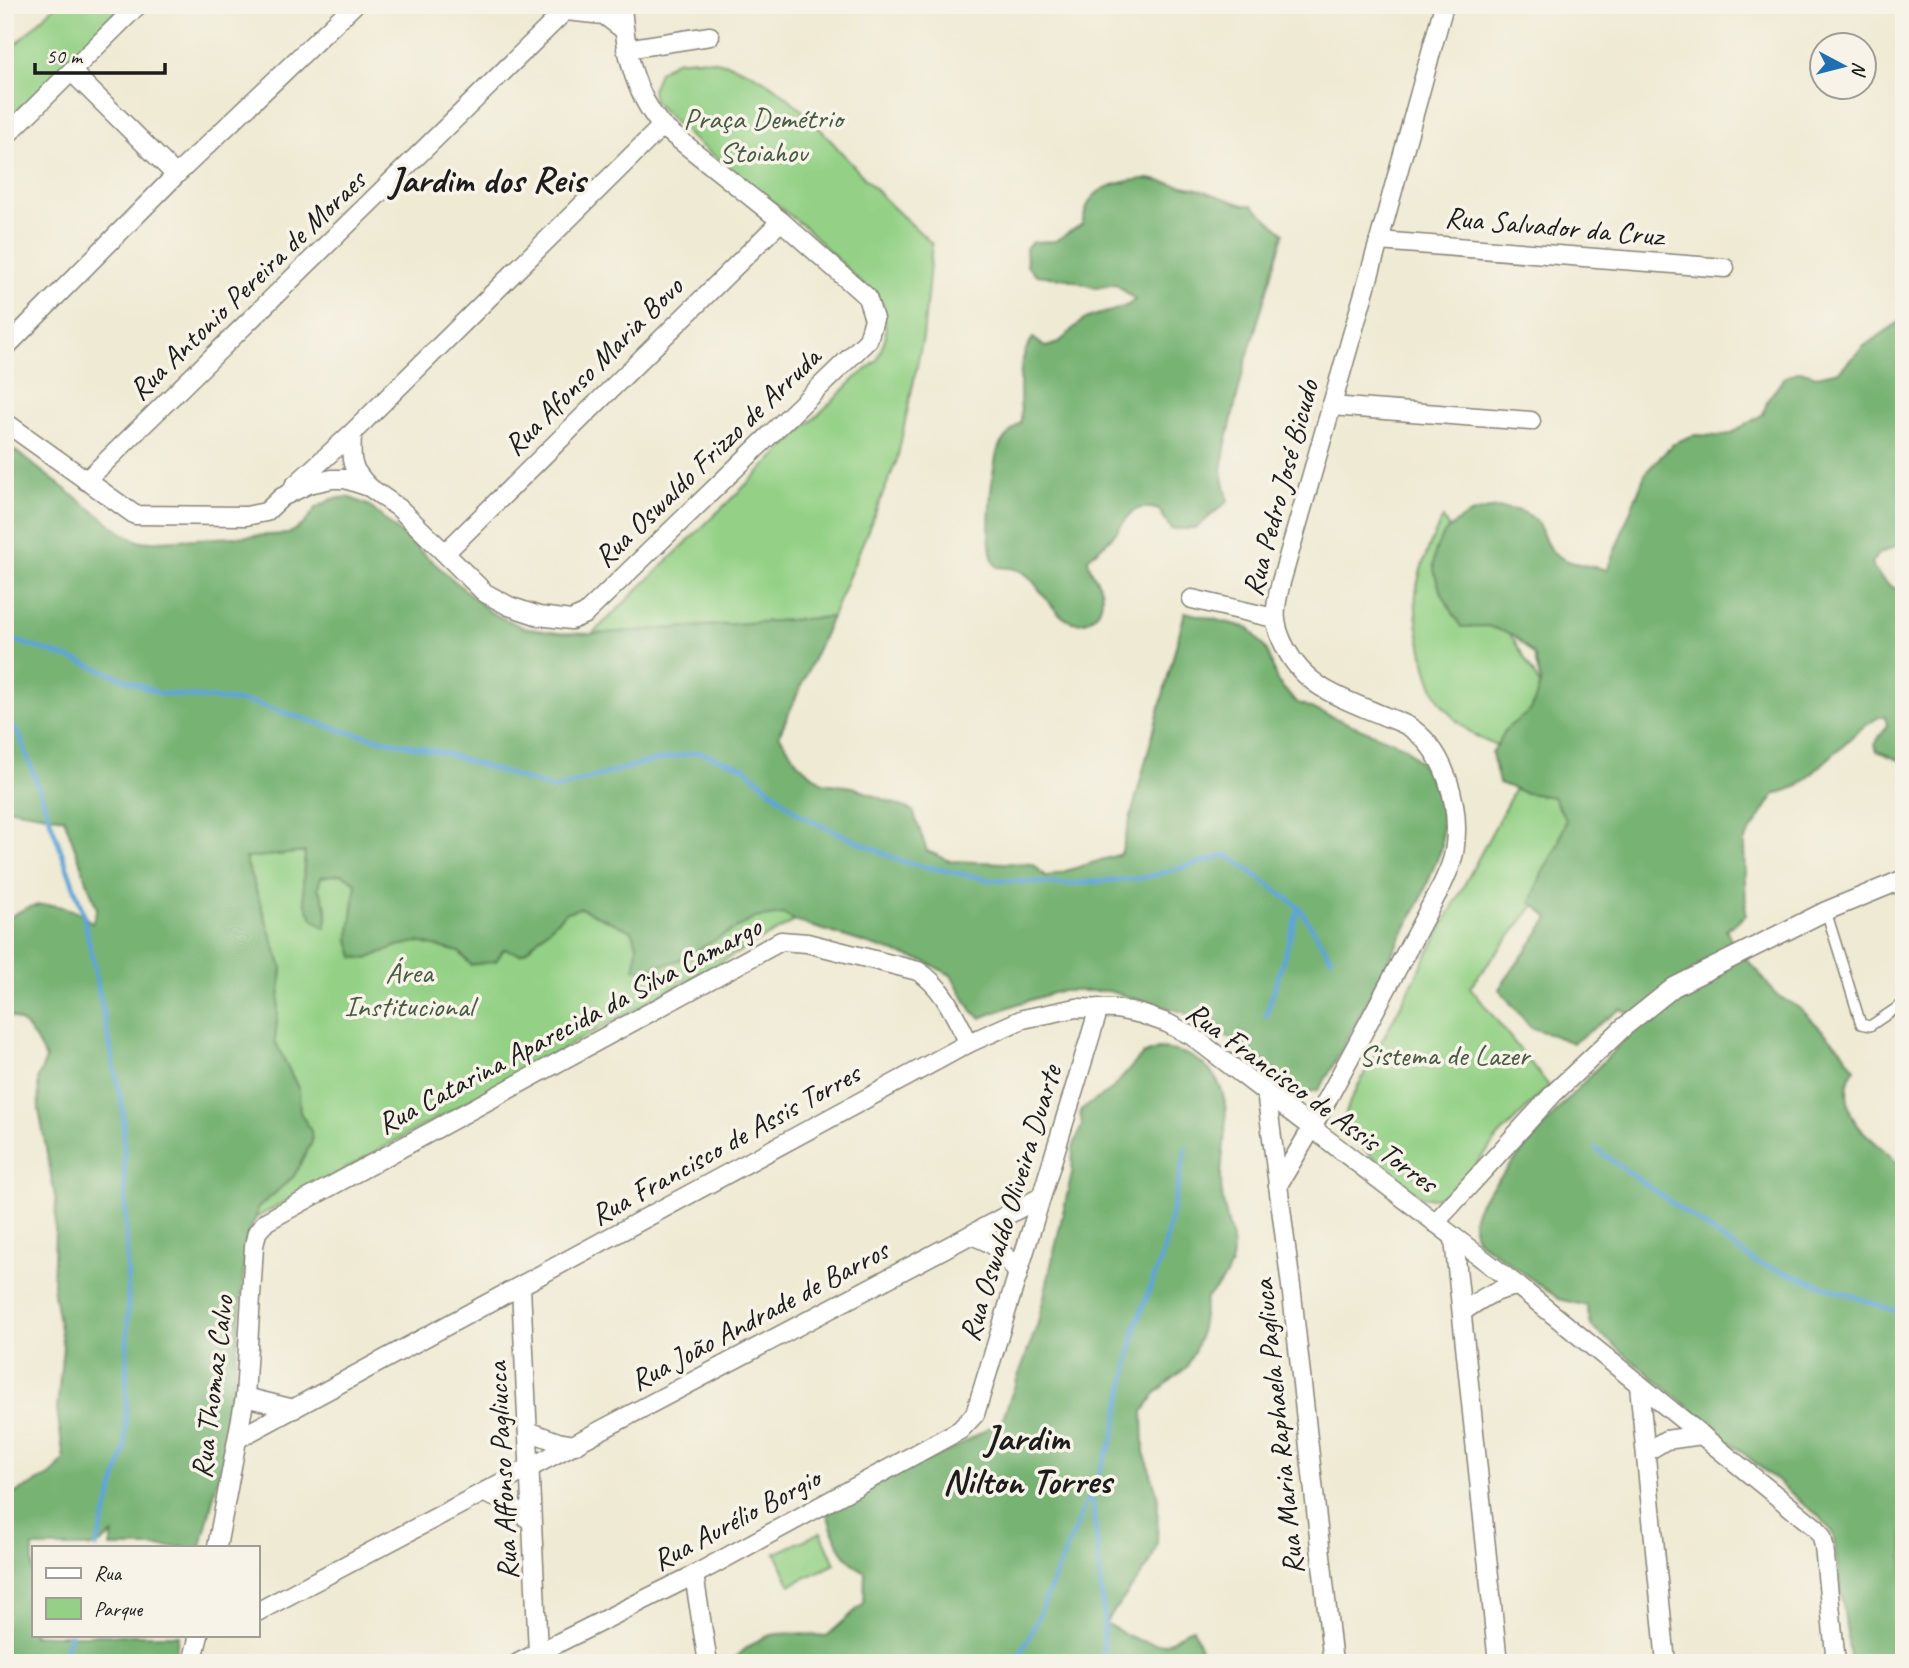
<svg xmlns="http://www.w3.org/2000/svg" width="1909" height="1668" viewBox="0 0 1909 1668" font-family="Caveat,sans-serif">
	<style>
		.green { fill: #94d186; stroke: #587651; stroke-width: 2 }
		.forest { fill: #77b373; stroke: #4a6848; stroke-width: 2 }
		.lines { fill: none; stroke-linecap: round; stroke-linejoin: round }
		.stream { stroke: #60a6d6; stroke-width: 5 }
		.service-casing { stroke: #868378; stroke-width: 12 }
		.minor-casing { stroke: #868378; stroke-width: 21 }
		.service { stroke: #fff; stroke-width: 9 }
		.minor { stroke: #fff; stroke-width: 18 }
		.labels { text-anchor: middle; stroke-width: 7; stroke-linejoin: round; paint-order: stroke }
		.park-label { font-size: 30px; fill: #465b41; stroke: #f7f3e8 }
		.street-label { font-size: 30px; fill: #1c1c1c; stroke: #f7f3e8 }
		.district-label { font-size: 37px; font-weight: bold; fill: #1c1c1c; stroke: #f7f3e8 }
	</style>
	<rect width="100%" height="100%" fill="#f7f3e8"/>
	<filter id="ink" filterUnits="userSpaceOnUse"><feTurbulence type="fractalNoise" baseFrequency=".0143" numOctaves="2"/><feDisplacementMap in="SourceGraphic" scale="14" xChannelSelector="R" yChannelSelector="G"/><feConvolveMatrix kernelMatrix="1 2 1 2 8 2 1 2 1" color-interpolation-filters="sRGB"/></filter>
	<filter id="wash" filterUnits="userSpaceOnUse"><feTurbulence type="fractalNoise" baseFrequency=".00686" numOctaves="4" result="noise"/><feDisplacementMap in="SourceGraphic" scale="28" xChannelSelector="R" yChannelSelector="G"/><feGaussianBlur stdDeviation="1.57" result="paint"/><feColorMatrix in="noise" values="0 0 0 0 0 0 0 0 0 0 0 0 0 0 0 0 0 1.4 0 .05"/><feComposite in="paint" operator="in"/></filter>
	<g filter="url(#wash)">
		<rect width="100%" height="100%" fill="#efead3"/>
		<g class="green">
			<polygon points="56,5 125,5 5,124 5,55"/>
			<path d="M696 59C776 61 823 136 874 188 892 208 913 225 932 244L923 337 897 460 832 617 592 634 855 379 877 361 886 336 883 305 806 228 690 137 654 102 652 90 659 72 675 61Z"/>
			<path d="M1443 518 1611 807 1470 987 1549 1086 1500 1135 1463 1180 1451 1191 1436 1198 1422 1197 1344 1133 1343 1122 1350 1101 1536 749C1520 748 1502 749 1488 742 1472 736 1452 718 1442 704 1426 682 1414 621 1416 594 1419 568 1431 540 1443 518Z"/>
			<polygon points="338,849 728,881 795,921 256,1218 282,968 245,858"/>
			<polygon points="821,1532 835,1564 790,1585 776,1553"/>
		</g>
		<g class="forest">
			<path d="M1149 179 1198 189 1244 205H1252L1284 233 1244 368 1225 448 1222 471 1228 501 1195 529H1171L1159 510C1129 501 1128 521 1110 539 1103 546 1095 552 1088 558 1088 573 1103 582 1102 598 1102 607 1097 615 1089 620 1062 634 1044 591 1028 576 1019 568 1009 568 997 567 983 553 991 466 999 447 1003 437 1014 429 1021 422 1021 395 1015 360 1033 338L1045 347C1065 344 1067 331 1082 321 1098 311 1120 313 1135 300L1116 284 1096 288 1068 279 1037 275 1027 266 1026 248 1033 242 1055 241 1082 224C1085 214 1087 201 1096 194 1107 184 1134 179 1149 179Z"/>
			<path d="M1904 319V542L1877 555 1872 563C1876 577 1891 587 1904 593V762L1877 751 1875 744 1887 725 1885 717H1879L1859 730 1799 786 1774 795 1744 842 1746 915 1726 930 1737 950 1757 970 1775 994 1801 1009 1840 1048 1855 1068C1842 1084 1846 1113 1861 1129 1875 1144 1892 1154 1904 1171V1663H1851L1833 1534 1821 1518 1591 1326 1587 1306 1559 1299 1476 1239C1470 1223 1473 1214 1482 1199L1563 1104 1642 1021 1621 1009 1573 1043 1530 1027 1499 989 1549 918 1531 902 1542 873 1557 847 1566 820 1553 797 1526 793 1499 783 1492 754 1506 729 1531 710 1541 683 1534 655 1514 635 1487 626 1461 627C1451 609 1437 589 1434 569 1430 526 1479 501 1516 510 1548 518 1538 539 1553 552 1569 566 1587 564 1607 570L1646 472 1674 443 1694 435 1718 436 1730 434 1763 414 1768 399 1785 377 1800 371 1817 376 1839 371 1864 346Z"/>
			<path d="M5 443 121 532 140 542 288 534 304 524 316 508 332 499 348 497 368 505 490 612 524 628 559 633 592 634 832 617 779 735 799 764 823 783 853 787 913 811 927 851 930 852 950 861 1033 864 1046 877 1121 854 1185 612 1249 628 1268 652 1277 681 1296 702 1406 747 1426 770 1442 804V847L1421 899 1328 1075 1318 1090 1304 1093 1296 1090 1262 1060 1221 1032 1183 1012 1108 991H1060L1017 1004 981 1018 972 1011 951 975 926 962 795 921 783 914 755 918 679 960 644 971 635 969 637 945 632 931 580 908 565 913 526 951 520 954 504 949 496 961 471 965 459 952 418 942 397 946 367 959 354 957 349 940 356 883 342 874 321 877 318 888C325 901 330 913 325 928 297 913 303 878 305 852L245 858 282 968 275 1041 299 1090 300 1112 311 1131 312 1142 294 1176 257 1209 256 1218 247 1236 229 1433 201 1547H110L113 1534 96 1547H33V1635H179L173 1663H5V1498L51 1475 64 1460 57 1409 63 1347 53 1287 56 1202 39 1110 38 1078 46 1059C37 1042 26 1018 5 1015V920C13 915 22 909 30 907 51 901 77 908 92 923L97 909 64 818 5 808Z"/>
			<path d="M1158 1049C1178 1050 1191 1054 1206 1067 1239 1098 1221 1141 1221 1180 1221 1231 1256 1256 1206 1298L1199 1340 1187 1367 1157 1392 1143 1412 1144 1452 1158 1496 1157 1545 1149 1565 1105 1623C1121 1632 1150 1650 1169 1642 1178 1638 1183 1630 1193 1628L1206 1663H731C764 1626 781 1633 827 1636L864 1603 865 1572C840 1557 835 1540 827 1513L903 1470 951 1450 1002 1420 1038 1323 1072 1173 1073 1148 1082 1125 1080 1111 1113 1088 1142 1055Z"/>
		</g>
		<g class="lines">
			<g class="stream">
				<polyline points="5,637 84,663 159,693 253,703 344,731 443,753 554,789 643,763 699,752 744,767 801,816 903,862 991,880 1066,884 1143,878 1228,855 1299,907 1331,958"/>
				<polyline points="5,716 20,736 83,912 123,1110 128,1300 125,1449 96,1547"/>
				<polyline points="1266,1016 1299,907"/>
				<polyline points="1596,1149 1755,1262 1904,1314"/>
				<polyline points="1092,1491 1104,1618 1103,1663"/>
				<polyline points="62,1663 70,1635"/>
				<polyline points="1015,1663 1033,1629 1114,1437 1136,1325 1162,1257 1186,1148"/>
			</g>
		</g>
	</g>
	<g filter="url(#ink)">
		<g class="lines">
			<defs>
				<polyline id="service" points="1826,911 1861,1024 1870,1026 1904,1003"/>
				<g id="minor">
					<polyline points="566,11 604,15 624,30"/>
					<polyline points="626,49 710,36"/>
					<polyline points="72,72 176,175"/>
					<polyline points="5,137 138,5"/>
					<polyline points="1379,241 1725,268"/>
					<polyline points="5,348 176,175 354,5"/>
					<polyline points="1331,406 1531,421"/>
					<path d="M5 422 135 515 246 516 266 512 282 497 309 484 332 479H345L369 487 399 508 485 593 509 606 539 616 571 620 585 614 868 340 874 319 867 297 781 221 662 126C633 92 625 49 622 5"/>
					<path d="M352 433C351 461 349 466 369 487"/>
					<polyline points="86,481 571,5"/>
					<polyline points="294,486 352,433 662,126"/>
					<polyline points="446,552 781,221"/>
					<polyline points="1192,599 1274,618"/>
					<polyline points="1266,1091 1292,1294 1333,1663"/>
					<path d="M1278 1185 1312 1128 1442 885C1448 872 1454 859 1455 845 1460 804 1445 749 1408 726 1401 722 1392 719 1384 716 1344 699 1307 689 1286 649 1272 623 1274 610 1281 582L1379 241 1444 5"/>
					<polyline points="1435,1223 1554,1093 1624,1027 1674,987 1826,911 1904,879"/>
					<polyline points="1454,1239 1498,1663"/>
					<path d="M1018 1275C1006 1253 994 1242 970 1235L1041 1197"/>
					<polyline points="521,1287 538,1652"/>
					<path d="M1462 1312C1481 1299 1495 1289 1518 1286"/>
					<polyline points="1639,1385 1666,1663"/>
					<polyline points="245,1397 294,1409"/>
					<polyline points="528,1431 558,1442 575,1445"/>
					<polyline points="239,1438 969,1043 1023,1019 1076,1008 1116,1009 1141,1014 1167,1023 1192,1036 1518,1286 1816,1528 1822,1537 1824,1546 1836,1663"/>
					<polyline points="1646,1452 1666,1440 1702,1435"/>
					<polyline points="484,1493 502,1500 531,1521"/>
					<path d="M217 1547 245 1397 254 1246 257 1232 267 1221 781 941 807 943 918 971C944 987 955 1017 969 1043"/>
					<polyline points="694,1575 708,1663"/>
					<polyline points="257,1612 970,1235"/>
					<polyline points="192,1663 199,1635"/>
					<polyline points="518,1663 694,1575 960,1430 975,1414 1099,1008"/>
				</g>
			</defs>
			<use href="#service" class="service-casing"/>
			<use href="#minor" class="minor-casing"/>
			<use href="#service" class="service"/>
			<use href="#minor" class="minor"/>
		</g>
	</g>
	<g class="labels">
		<g class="park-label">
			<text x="763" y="128">Praça Demétrio<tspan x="763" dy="34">Stoiahov</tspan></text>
			<text x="409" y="982">Área<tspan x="409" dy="34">Institucional</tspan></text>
			<text x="1444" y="1065">Sistema de Lazer</text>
		</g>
		<g class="street-label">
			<text transform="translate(1554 226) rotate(5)" y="10">Rua Salvador da Cruz</text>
			<text transform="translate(247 285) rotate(-44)" y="10">Rua Antonio Pereira de Moraes</text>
			<text transform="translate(593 366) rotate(-45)" y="10">Rua Afonso Maria Bovo</text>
			<text transform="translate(707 457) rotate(-44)" y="10">Rua Oswaldo Frizzo de Arruda</text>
			<text transform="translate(1280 488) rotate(-75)" y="10">Rua Pedro José Bicudo</text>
			<text transform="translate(569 1025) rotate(-28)" y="10">Rua Catarina Aparecida da Silva Camargo</text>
			<text transform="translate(1312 1097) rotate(36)" y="10">Rua Francisco de Assis Torres</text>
			<text transform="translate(725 1144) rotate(-29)" y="10">Rua Francisco de Assis Torres</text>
			<text transform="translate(1010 1203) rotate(-73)" y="10">Rua Oswaldo Oliveira Duarte</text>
			<text transform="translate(759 1315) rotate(-28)" y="10">Rua João Andrade de Barros</text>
			<text transform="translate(212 1387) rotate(-83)" y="10">Rua Thomaz Calvo</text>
			<text transform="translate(1278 1427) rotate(-96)" y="10">Rua Maria Raphaela Pagliuca</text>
			<text transform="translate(502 1471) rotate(-93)" y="10">Rua Affonso Pagliucca</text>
			<text transform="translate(736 1519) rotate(-28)" y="10">Rua Aurélio Borgio</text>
		</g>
		<g class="district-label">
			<text x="487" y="192">Jardim dos Reis</text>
			<text x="1027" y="1450">Jardim<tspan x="1027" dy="43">Nilton Torres</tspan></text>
		</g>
	</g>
	<rect width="1909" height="1668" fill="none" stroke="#f7f3e8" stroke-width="28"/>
	<rect x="32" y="1546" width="228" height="91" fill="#f7f3e8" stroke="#9f9d96" stroke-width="2"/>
	<rect x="46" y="1568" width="35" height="10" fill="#ffffff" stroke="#9f9d96" stroke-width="2"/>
	<text x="94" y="1580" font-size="21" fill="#1c1c1c">Rua</text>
	<rect x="46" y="1598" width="35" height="21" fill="#94d186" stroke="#9f9d96" stroke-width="2"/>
	<text x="94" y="1616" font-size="21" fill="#1c1c1c">Parque</text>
	<g transform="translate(1843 66) rotate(97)"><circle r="33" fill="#f7f3e8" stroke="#9f9d96" stroke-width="2"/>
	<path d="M0-5L12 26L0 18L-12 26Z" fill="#1f6fb2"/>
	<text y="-10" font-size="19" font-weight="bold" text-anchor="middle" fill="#1c1c1c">N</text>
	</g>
	<path d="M35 63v10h130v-10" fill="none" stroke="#1c1c1c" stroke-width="3.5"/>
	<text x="46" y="63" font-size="21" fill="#1c1c1c" stroke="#f7f3e8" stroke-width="5" paint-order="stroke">50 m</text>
</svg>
